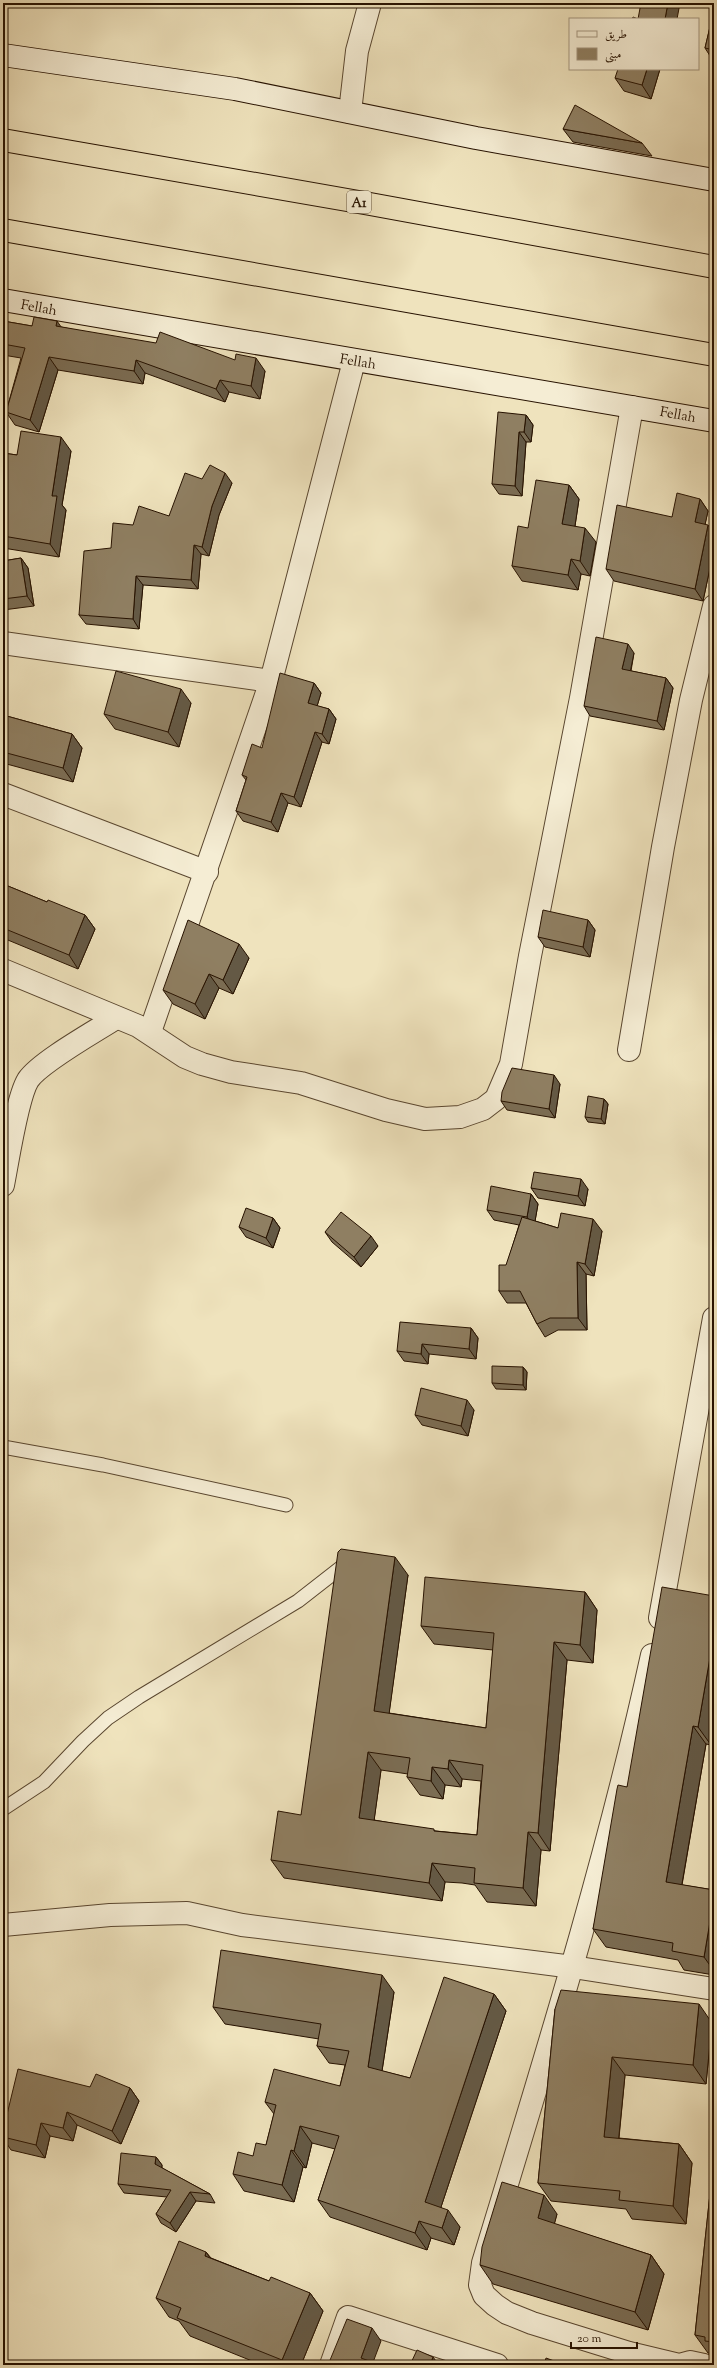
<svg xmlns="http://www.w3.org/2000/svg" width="717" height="2368" viewBox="0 0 717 2368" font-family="'Sorts Mill Goudy',Amiri,serif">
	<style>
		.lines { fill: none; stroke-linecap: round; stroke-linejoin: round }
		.lane-casing { stroke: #59462f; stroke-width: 15 }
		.street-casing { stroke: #59462f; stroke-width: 24 }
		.secondary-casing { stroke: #271200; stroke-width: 24 }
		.highway-casing { stroke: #271200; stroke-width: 24 }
		.lane { stroke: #f5edd4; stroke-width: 13 }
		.street { stroke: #f5edd4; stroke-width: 22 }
		.secondary { stroke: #f5edd4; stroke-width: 22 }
		.highway { stroke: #efe3bd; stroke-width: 22 }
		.wall { fill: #7b6d54; stroke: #271200; fill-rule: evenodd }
		.shaded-wall { fill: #645945; stroke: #271200 }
		.building { fill: #8f7f62; stroke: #271200; fill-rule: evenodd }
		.labels { text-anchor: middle; stroke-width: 4; stroke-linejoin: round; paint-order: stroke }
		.shield { fill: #f5edd4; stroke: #655440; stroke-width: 1 }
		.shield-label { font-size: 13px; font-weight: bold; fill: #271200 }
		.street-label { font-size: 14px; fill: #271200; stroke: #f5edd4 }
	</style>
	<rect width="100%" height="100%" fill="#efe3bd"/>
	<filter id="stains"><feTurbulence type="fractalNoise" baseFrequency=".005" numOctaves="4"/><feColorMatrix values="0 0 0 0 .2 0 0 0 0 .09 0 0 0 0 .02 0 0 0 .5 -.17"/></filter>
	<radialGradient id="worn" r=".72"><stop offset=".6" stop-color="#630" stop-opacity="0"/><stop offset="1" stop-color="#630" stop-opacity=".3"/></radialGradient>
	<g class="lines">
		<defs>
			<g id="lane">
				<polyline points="3,1447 103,1465 286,1505"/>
				<polyline points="3,1809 44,1782 83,1741 108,1718 139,1697 298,1601 348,1562"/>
			</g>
			<g id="street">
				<polyline points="350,112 357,51 370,3"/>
				<polyline points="3,643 271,681"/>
				<polyline points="3,794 207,872"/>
				<polyline points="3,970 138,1026 185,1057 202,1064 231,1072 301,1083 386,1110 425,1119 460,1117 483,1109 496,1099 511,1064 530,956 581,698 632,407"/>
				<polyline points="150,1032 271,681 354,361"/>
				<polyline points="629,1050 663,847 691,700 714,606"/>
				<path d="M3 1185C8 1160 17 1098 28 1080 40 1062 96 1031 116 1018"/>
				<polyline points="660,1618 714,1318"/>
				<path d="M652 1655C607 1861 544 2062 483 2263L480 2285 484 2295 495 2305 507 2313 532 2323 629 2353 679 2365 690 2362 704 2365"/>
				<polyline points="3,1925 110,1915 187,1913 242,1925 573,1967 714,1989"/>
				<polyline points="331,2365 348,2317 497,2365"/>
			</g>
			<g id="secondary">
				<polyline points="3,55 235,89 476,138 714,180"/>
				<polyline points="3,300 714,421"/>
			</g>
			<g id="highway">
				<polyline points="3,140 370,204 714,267"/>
				<path d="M3 230C240 273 477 312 714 355"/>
			</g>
		</defs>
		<use href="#lane" class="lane-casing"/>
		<use href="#street" class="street-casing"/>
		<use href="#secondary" class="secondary-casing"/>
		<use href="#highway" class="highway-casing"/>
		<use href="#lane" class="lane"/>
		<use href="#street" class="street"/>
		<use href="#secondary" class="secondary"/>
		<use href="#highway" class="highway"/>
	</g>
	<g class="wall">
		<polygon points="714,10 714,59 712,59 705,48"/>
		<polygon points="660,69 651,99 624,91 615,78"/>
		<polygon points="563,129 642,143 652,156 573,142"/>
		<polygon points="3,321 32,326 61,327 265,371 260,399 229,392 225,402 145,373 143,384 58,370 39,432 15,425 6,412 21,358 3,355"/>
		<polygon points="526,415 533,425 531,442 526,442 522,496 499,494 492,484"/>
		<polygon points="71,451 62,505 66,510 59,557 3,548 3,453 17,455"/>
		<polygon points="202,479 232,483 219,515 209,556 201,554 198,589 143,585 139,629 86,624 79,615 111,548 169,516"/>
		<polygon points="569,485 579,499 575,526 596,542 590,576 581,574 578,590 522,581 512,566 528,528"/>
		<polygon points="700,499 708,511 705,524 714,533 714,549 703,601 614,581 606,569 672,517"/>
		<polygon points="21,558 28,568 34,606 3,610 3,561"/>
		<polygon points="634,653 631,671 666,678 673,688 664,730 590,716 584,706"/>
		<polygon points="314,683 321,693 317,706 329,709 336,719 329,744 322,742 301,807 288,803 278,832 243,821 236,811 246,780 242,775 262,748"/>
		<polygon points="191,703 179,747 115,729 104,714"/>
		<polygon points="3,715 72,734 82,748 73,782 3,763"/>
		<polygon points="3,884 47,902 85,915 95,929 78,969 3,938"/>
		<polygon points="588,920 595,930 590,957 545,947 538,937"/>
		<polygon points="249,958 233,994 219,988 205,1019 173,1004 163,990"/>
		<polygon points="560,1084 555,1118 507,1110 501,1101"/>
		<polygon points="604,1099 608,1104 605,1124 588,1122 585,1117"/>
		<polygon points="531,1188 588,1189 585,1206 538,1198"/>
		<polygon points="531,1194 538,1204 535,1221 558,1228 602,1231 594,1276 586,1274 587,1330 558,1330 545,1337 537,1324 526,1303 507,1303 499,1291 519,1225 494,1220 487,1210"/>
		<polygon points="273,1218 280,1228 273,1248 246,1237 239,1227"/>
		<polygon points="325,1232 378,1246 361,1267 332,1242"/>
		<polygon points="471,1328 478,1338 476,1359 429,1354 428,1364 404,1361 397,1351"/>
		<polygon points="523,1367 527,1372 526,1390 496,1389 492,1383"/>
		<polygon points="474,1410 468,1436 422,1425 415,1415"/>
		<path d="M408 1575 389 1713 486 1728 493 1650 434 1644 421 1626 585 1592 597 1610 593 1663 567 1660 550 1851 541 1850 536 1906 487 1902 475 1885 462 1883 445 1882 442 1901 284 1878 271 1860 301 1815ZM381 1770 408 1774 407 1777 420 1795 443 1799 445 1785 461 1787 462 1779 481 1781 477 1835 436 1831 374 1820Z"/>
		<polygon points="714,1596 714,1730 711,1745 706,1744 682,1885 714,1890 714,1975 684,1970 678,1960 606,1947 593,1929 627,1787"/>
		<polygon points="394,1992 382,2071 410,2078 494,1994 506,2011 441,2207 460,2227 454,2245 431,2238 427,2250 330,2217 318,2200 335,2149 312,2143 306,2168 303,2167 294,2202 244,2191 233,2174 253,2156 266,2145 274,2114 265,2102 340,2086 345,2065 329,2063 317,2046 319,2039 225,2024 213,2007"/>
		<polygon points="555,2009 712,2023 706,2084 625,2075 619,2138 679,2144 692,2163 686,2224 632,2219 626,2209 551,2201 538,2183"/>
		<polygon points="90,2087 130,2088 139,2101 121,2144 77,2125 73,2141 50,2136 45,2158 11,2150 3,2138 3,2131"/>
		<polygon points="714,2156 714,2354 708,2353 695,2335"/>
		<polygon points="156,2157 162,2165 162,2168 210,2194 215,2203 196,2201 176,2232 161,2223 156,2214 167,2197 124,2193 118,2184"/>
		<polygon points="557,2214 554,2224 651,2255 664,2274 648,2330 493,2284 480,2265"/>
		<polygon points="206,2252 211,2258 269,2281 310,2293 323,2311 301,2365 262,2365 190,2336 179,2321 169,2317 156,2298"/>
	</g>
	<g class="shaded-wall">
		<polygon points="668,3 680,3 677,19 665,19"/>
		<polygon points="647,69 660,69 651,99 642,85"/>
		<polygon points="57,321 66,334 56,326"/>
		<polygon points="49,357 58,370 39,432 30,420"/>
		<polygon points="256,358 265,371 260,399 251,386"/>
		<polygon points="136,360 145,373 143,384 134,371"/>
		<polygon points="220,380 229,392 225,402 216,389"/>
		<polygon points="526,415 533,425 531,442 524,432"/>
		<polygon points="519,432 526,442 522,496 515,486"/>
		<polygon points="61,437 71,451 62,505 66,510 59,557 50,544 52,496"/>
		<polygon points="225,473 232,483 219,515 209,556 202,547 212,506"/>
		<polygon points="569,485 579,499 573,539 562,524"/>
		<polygon points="700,499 708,511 703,534 695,522"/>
		<polygon points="708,525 714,533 714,549 703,601 695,589"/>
		<polygon points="585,528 596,542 590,576 580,561"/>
		<polygon points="194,545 201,554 198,589 191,580"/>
		<polygon points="21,558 28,568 34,606 27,596"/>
		<polygon points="571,559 581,574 578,590 568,575"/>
		<polygon points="136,576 143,585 139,629 133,619"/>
		<polygon points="628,644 634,653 629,678 622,669"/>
		<polygon points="666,678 673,688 664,730 657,721"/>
		<polygon points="314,683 321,693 315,713 308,703"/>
		<polygon points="181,689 191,703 179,747 168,732"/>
		<polygon points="329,709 336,719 329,744 322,734"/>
		<polygon points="315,732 322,742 301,807 294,797"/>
		<polygon points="72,734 82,748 73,782 63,768"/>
		<polygon points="281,793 288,803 278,832 271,822"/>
		<polygon points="85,915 95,929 78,969 69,955"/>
		<polygon points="588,920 595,930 590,957 583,947"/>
		<polygon points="239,944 249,958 233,994 223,980"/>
		<polygon points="209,974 219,988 205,1019 195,1004"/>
		<polygon points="554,1075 560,1084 555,1118 549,1109"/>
		<polygon points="604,1099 608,1104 605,1124 601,1119"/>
		<polygon points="581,1179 588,1189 585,1206 578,1196"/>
		<polygon points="531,1194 538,1204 534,1227 527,1217"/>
		<polygon points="273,1218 280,1228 273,1248 266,1238"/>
		<polygon points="593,1219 602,1231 594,1276 585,1264"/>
		<polygon points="371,1236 378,1246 361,1267 354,1257"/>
		<polygon points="577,1262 586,1274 587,1330 578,1318"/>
		<polygon points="471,1328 478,1338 476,1359 469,1349"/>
		<polygon points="422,1344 429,1354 428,1364 421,1354"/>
		<polygon points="523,1367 527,1372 526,1390 523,1385"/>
		<polygon points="467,1400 474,1410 468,1436 461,1426"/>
		<polygon points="395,1557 408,1575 387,1729 374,1711"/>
		<polygon points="585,1592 597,1610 593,1663 580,1645"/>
		<polygon points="554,1642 567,1660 550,1851 538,1833"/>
		<polygon points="712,1646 714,1649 714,1730 711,1745 698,1727"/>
		<polygon points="693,1726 706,1744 679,1901 666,1882"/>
		<polygon points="368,1752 381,1770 372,1836 359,1818"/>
		<polygon points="449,1760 462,1779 461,1787 448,1769"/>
		<polygon points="432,1767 445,1785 443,1799 431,1781"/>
		<polygon points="528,1832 541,1850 536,1906 523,1888"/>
		<polygon points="432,1863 445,1882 442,1901 429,1883"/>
		<polygon points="714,1898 714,1971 704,1957"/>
		<polygon points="382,1975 394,1992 380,2084 368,2067"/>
		<polygon points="494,1994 506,2011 437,2219 425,2202"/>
		<polygon points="699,2004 712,2023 706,2084 693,2065"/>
		<polygon points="612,2057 625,2075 617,2155 604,2137"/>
		<polygon points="130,2088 139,2101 121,2144 112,2131"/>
		<polygon points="67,2112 77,2125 73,2141 63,2128"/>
		<polygon points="41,2123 50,2136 45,2158 36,2145"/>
		<polygon points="300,2126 312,2143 306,2168 294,2151"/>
		<polygon points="679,2144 692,2163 686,2224 673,2206"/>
		<polygon points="291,2150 303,2167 294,2202 282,2185"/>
		<polygon points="156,2157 162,2165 161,2172 155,2164"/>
		<polygon points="190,2192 196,2201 176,2232 170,2223"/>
		<polygon points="544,2195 557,2214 551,2237 538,2218"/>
		<polygon points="448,2210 460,2227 454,2245 442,2228"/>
		<polygon points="419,2221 431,2238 427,2250 415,2233"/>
		<polygon points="206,2252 219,2271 205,2256"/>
		<polygon points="651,2255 664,2274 648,2330 635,2312"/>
		<polygon points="310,2293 323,2311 301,2365 286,2365 282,2360"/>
		<polygon points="372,2328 381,2341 372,2365 361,2358"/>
		<polygon points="433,2357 439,2365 430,2365"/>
	</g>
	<g class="building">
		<polygon points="641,3 668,3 665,19 632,19 633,17 638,19"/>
		<polygon points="714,10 714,50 705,48"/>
		<polygon points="618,69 647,69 642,85 615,78"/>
		<polygon points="575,105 642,143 563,129"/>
		<polygon points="34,317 57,321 56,326 156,343 160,332 235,360 236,354 256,358 251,386 220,380 216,389 136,360 134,371 49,357 30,420 6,412 25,348 3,344 3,321 32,326"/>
		<polygon points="498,412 526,415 524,432 519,432 515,486 492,484"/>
		<polygon points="21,431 61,437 52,496 57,496 50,544 3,536 3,453 17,455"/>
		<polygon points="210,465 225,473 212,506 202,547 194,545 191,580 136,576 133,619 79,615 84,551 111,548 113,523 133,525 139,506 169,516 185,473 202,479"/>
		<polygon points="536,480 569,485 562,524 585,528 580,561 571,559 568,575 512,566 518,526 528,528"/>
		<polygon points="677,493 700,499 695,522 708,525 695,589 606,569 617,505 672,517"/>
		<polygon points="21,558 27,596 3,599 3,561"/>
		<polygon points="596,637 628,644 622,669 666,678 657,721 584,706"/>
		<polygon points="116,671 181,689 168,732 104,714"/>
		<polygon points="280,673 314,683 308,703 329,709 322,734 315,732 294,797 281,793 271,822 236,811 247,777 242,775 252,744 262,748"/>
		<polygon points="3,715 72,734 63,768 3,752"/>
		<polygon points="3,884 47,902 48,900 85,915 69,955 3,928"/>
		<polygon points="543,910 588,920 583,947 538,937"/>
		<polygon points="188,920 239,944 223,980 209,974 195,1004 163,990"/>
		<polygon points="512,1068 554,1075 549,1109 501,1101 502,1092"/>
		<polygon points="588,1096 604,1099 601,1119 585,1117"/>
		<polygon points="534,1172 581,1179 578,1196 531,1188"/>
		<polygon points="491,1186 531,1194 527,1217 487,1210"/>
		<polygon points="246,1208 273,1218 266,1238 239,1227"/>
		<polygon points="341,1212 371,1236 354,1257 325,1232"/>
		<polygon points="561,1213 593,1219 585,1264 577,1262 578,1318 550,1318 537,1324 520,1291 499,1291 499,1265 506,1265 522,1217 558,1228"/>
		<polygon points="400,1322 471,1328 469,1349 422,1344 421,1354 397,1351"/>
		<polygon points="492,1366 523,1367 523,1385 492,1383"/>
		<polygon points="421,1388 467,1400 461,1426 415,1415"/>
		<path d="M341 1549 395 1557 374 1711 486 1728 494 1633 421 1626 425 1577 585 1592 580 1645 554 1642 538 1833 528 1832 523 1888 474 1883 475 1868 449 1865 432 1863 429 1883 271 1860 278 1811 301 1815 338 1552ZM368 1752 410 1758 407 1777 431 1781 432 1767 448 1769 449 1760 483 1765 477 1835 434 1831V1829L359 1818Z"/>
		<polygon points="662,1587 714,1596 714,1647 712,1646 698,1727 693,1726 666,1882 714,1890 714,1898 704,1957 672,1951 673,1943 593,1929 617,1789 618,1785 627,1787"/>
		<polygon points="221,1950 382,1975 368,2067 410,2078 444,1977 494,1994 425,2202 448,2210 442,2228 419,2221 415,2233 318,2200 339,2136 300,2126 294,2151 291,2150 282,2185 233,2174 238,2152 253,2156 256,2143 266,2145 276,2105 265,2102 274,2069 340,2086 349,2051 317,2046 321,2024 213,2007"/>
		<polygon points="561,1990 699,2004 693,2065 612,2057 604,2137 679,2144 673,2206 619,2200 620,2191 538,2183 555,2009"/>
		<polygon points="18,2069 90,2087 96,2074 130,2088 112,2131 67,2112 63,2128 41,2123 36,2145 3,2137 3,2131"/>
		<polygon points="121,2153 156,2157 155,2164 210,2194 190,2192 170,2223 156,2214 171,2190 118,2184"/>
		<polygon points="714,2156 714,2342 705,2341 705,2337 695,2335"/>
		<polygon points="502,2182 544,2195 538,2218 651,2255 635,2312 480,2265 482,2247"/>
		<polygon points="179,2241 206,2252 205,2256 269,2281 271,2277 310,2293 282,2360 177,2318 181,2308 156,2298"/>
		<polygon points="347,2319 372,2328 361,2358 380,2365 328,2365"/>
		<polygon points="417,2350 433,2357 430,2365 410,2365"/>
		<polygon points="546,2358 565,2365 544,2365"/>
	</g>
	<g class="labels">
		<rect class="shield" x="347" y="191" width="24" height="22" rx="3"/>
		<g class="shield-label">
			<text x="359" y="207">A1</text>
		</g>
		<g class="street-label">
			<text transform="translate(39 307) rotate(10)" y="5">Fellah</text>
			<text transform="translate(358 361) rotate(9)" y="5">Fellah</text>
			<text transform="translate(678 414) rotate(10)" y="5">Fellah</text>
		</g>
	</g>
	<rect width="717" height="2368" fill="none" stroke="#efe3bd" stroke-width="16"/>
	<rect x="4" y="4" width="709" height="2360" fill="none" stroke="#271200" stroke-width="2"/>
	<rect x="8" y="8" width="701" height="2352" fill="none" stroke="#271200"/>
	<rect x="569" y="18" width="130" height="52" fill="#f5edd4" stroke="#a3957f"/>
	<rect x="577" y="31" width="20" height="6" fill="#f5edd4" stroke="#a3957f"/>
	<text x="605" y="38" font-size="12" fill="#271200">طريق</text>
	<rect x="577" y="48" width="20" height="12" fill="#8f7f62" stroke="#a3957f"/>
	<text x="605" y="58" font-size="12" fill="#271200">مبنى</text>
	<path d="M571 2342v6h66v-6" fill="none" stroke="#271200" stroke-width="2"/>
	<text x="577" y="2342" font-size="12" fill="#271200" stroke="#f5edd4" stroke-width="3" paint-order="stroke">20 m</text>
	<rect width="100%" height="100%" filter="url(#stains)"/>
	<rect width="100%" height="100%" fill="url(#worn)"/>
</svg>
